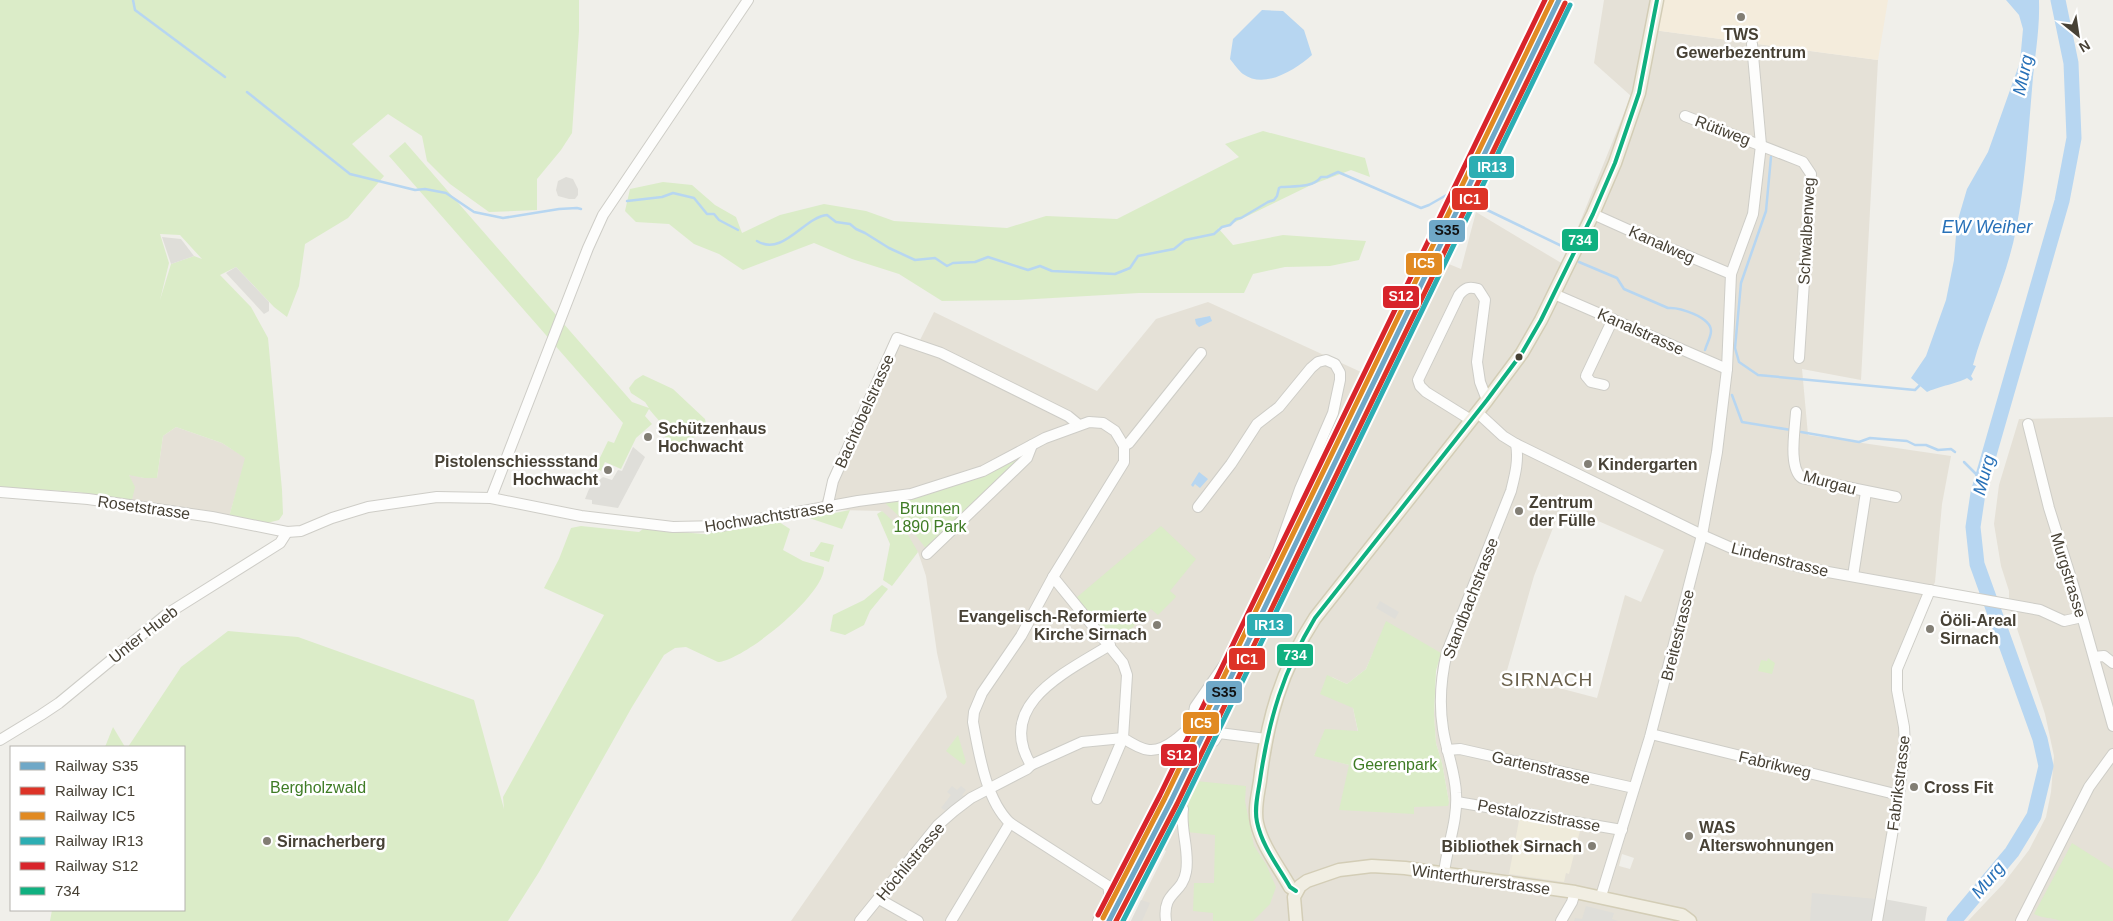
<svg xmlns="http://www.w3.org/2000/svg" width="2113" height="921" viewBox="0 0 2113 921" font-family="Helvetica,sans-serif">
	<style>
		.residential { fill: #e5e1d7; fill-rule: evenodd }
		.commercial { fill: #f4ecdc }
		.industrial { fill: #e0ded8 }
		.education { fill: #efebdb }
		.green { fill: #dbecc8; fill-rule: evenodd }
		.parking { fill: #dfded9 }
		.water { fill: #b7d6f1 }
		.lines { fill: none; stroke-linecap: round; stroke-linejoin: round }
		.stream { stroke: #b7d6f1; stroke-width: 2.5 }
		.river { stroke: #b7d6f1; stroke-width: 15 }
		.minor-tunnel { stroke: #ceccc6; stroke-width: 10; stroke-dasharray: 10 5; stroke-linecap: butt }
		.minor-casing { stroke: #cecdc7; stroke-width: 12 }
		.major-casing { stroke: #d3cdb6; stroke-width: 15 }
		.minor { stroke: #fdfdfc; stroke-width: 10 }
		.major { stroke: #f1eee3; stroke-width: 12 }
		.bus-1-casing { stroke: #fff; stroke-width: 8 }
		.bus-1 { stroke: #10b080; stroke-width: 4 }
		.rail-1-casing { stroke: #fff; stroke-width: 9 }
		.rail-2-casing { stroke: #fff; stroke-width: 9 }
		.rail-3-casing { stroke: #fff; stroke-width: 9 }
		.rail-4-casing { stroke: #fff; stroke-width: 9 }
		.rail-5-casing { stroke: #fff; stroke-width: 9 }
		.rail-1 { stroke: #6fa8c7; stroke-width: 5 }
		.rail-2 { stroke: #dd3327; stroke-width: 5 }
		.rail-3 { stroke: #e18a22; stroke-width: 5 }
		.rail-4 { stroke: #2caeb3; stroke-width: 5 }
		.rail-5 { stroke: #d8242b; stroke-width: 5 }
		.poi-dot { fill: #827e74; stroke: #fff; stroke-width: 2 }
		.bus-dot { fill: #474135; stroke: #fff; stroke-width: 2 }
		.labels { text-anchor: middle; stroke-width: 5; stroke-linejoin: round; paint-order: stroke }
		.poi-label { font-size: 16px; font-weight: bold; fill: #474135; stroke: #fff; text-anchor: start }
		.street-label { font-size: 16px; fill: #474135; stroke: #fff }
		.park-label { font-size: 16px; fill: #3f7c25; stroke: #fff }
		.water-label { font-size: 18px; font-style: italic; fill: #2871b8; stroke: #fff }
		.quarter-label { font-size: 19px; letter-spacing: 1px; fill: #6a604b; stroke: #fff }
		.line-badge { stroke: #fff; stroke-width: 2 }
		.badge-label { font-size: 14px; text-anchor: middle; font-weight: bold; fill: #fff }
		.pale-badge-label { font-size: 14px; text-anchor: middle; font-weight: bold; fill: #111 }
	</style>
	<rect width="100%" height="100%" fill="#f0efea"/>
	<g class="residential">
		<path d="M1604 0H1653L1646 29 1878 60 1861 380 1802 369 1808 435 1951 456 1942 504 1935 582 1897 669 1904 727 1877 921H1131L1166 851 1163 849 1182 799 1215 728 1224 729V722L1256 662 1296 567 1335 490 1444 262 1461 269 1476 212 1563 264 1631 96 1594 63ZM1562 505 1664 550 1641 602 1625 595 1597 698 1506 674 1534 576ZM1373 653 1438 660 1434 715 1436 743 1442 763 1449 802 1414 807V813L1349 765 1314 755 1358 732 1353 708 1332 677 1347 684 1366 669ZM1622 854 1634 858 1630 869 1619 866Z"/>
		<polygon points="1208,302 1361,372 1320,454 1290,527 1273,579 1198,712 1175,770 1101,921 791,921 947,697 937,653 926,576 918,552 882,511 839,510 820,505 896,334 919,342 934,312 1097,391 1156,319"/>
		<polygon points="2113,417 2113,921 1968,921 2003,884 2029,850 2046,817 2051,792 2054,756 2045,714 2009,604 2009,591 2001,566 1994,524 1999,485 2019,419"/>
		<polygon points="176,427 222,443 246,458 229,517 131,504 129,474 144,478 157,478 163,436"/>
	</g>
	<polygon class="commercial" points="1653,0 1888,0 1878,60 1646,29"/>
	<polygon class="industrial" points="1141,900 1150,903 1142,921 1131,921"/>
	<polygon class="education" points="1520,815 1581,827 1569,874 1566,873 1564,882 1509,874"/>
	<g class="green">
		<path d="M0 0H579V31L572 133 561 150 537 179V210L489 212 450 184 427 161 422 136 388 114 352 144 384 176 348 218 305 244 299 286 287 317 274 307 236 267 220 275 251 307 268 338 282 490 283 514 279 520 259 525 229 517 245 458 222 443 176 427 163 436 157 478H144L129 475 135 487 131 504 79 492 0 487ZM160 234 180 235 202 259 194 256 171 264 160 300 169 263Z"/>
		<polygon points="1263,131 1365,158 1370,177 1351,170 1311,185 1227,226 1218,228 1233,245 1283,235 1366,241 1359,260 1330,266 1285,267 1253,274 1244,293 1139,293 1018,300 942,301 899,274 852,259 814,243 743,270 719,254 694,244 669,224 636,222 625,211 630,189 663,182 692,185 715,205 736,217 742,233 780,215 824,204 866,211 894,221 1007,228 1046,216 1117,219 1239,157 1225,144"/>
		<path d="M405 142 632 402 649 408 645 402 631 393 629 388 635 380 643 375 673 389 705 419 707 429 680 446 671 448 665 440C667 426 656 418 649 409L645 416 652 424 636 438 621 469 605 462 601 471 595 468 608 441 614 443 623 423 389 156Z"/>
		<path d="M1021 457 927 550 907 524 884 502C933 496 977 478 1021 457Z"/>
		<polygon points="850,510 842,529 809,518"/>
		<polygon points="882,511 908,535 918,552 892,586 883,580 890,544 877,514"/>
		<path d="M779 522 790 529 783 550 803 561 824 567C825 595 744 660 718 662L686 647 675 648 664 655 632 707 539 872 508 921H50L52 910H184V747H128L181 667 228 631 298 637 474 700 504 809 503 797 604 615 544 588 559 559 571 528 581 526 639 532 643 529 704 534Z"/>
		<polygon points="1161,526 1196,559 1170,591 1176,596 1175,598 1158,615 1151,609 1131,629 1111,640 1076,598"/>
		<polygon points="821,542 834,545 829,562 810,556 810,552 814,552"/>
		<polygon points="882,585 888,589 870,611 864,625 845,635 830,631 833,615 864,600"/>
		<polygon points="1386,621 1441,653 1436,671 1434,715 1436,743 1442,763 1449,802 1448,806 1414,807 1414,814 1339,810 1349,765 1314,756 1325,729 1358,731 1353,708 1320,694 1327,675 1347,684 1366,669"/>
		<polygon points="1768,658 1775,663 1772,674 1758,671 1761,660 1767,661"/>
		<polygon points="113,727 125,747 105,747"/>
		<polygon points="958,735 966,762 964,765 946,751"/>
		<path d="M1196 781 1246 786 1245 801 1254 846 1266 864 1276 887 1270 904 1253 921H1213V913L1193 911 1194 883H1214L1215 835 1187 832C1185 809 1186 801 1196 781Z"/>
		<path d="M2072 843 2113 869V921H2061C2051 917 2044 919 2034 914Z"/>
	</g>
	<g class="parking">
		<polygon points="566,177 573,179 578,189 578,195 575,199 569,199 558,196 556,190 558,181"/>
		<polygon points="162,237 181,239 194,256 171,264"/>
		<polygon points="236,267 269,302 269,311 264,314 226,273"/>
		<polygon points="633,447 645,457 618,508 592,504 592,500 585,499 589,489 603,477 612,480 618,470 622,471"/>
		<polygon points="1380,601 1399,612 1395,619 1376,608"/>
		<polygon points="952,786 957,790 961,786 966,790 962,795 966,797 946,811 941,808 951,795 947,792"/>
		<polygon points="1812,893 1876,899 1872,921 1810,921"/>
		<polygon points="1884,899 1927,907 1925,921 1881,921"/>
		<polygon points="1586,906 1614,913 1612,919 1618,921 1574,921 1575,918 1582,919"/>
	</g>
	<g class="water">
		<path d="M2006 0H2039V2C2040 31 2034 60 2032 89 2028 136 2025 184 2016 230 2007 276 1986 319 1973 365L1976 366 1971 376 1973 379 1971 381 1967 378C1964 381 1935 388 1927 392L1911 378 1926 356 1946 300 1954 260 1957 223 1967 189 1988 152 2020 62 2023 29 2019 15Z"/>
		<path d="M1262 10 1283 11 1304 30 1312 55C1296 69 1265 90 1243 74 1239 71 1234 64 1230 59L1233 39Z"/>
		<polygon points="1210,316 1212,321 1199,327 1196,324 1195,319"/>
		<polygon points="1199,472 1208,479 1200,488 1195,484 1193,487 1191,485"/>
	</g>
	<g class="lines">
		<g class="stream">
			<polyline points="133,0 135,10 225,77"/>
			<polyline points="247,92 350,174 415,190 425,189 446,193 474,212 503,218 559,209 577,208 581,209"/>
			<polyline points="1771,157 1766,211 1741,283 1735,348 1739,362 1758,375 1915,390 1920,385"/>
			<polyline points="627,201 662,197 673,193 694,198 707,214 714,214 719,220 738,230"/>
			<polyline points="1483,208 1570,250"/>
			<path d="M757 241C783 257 804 217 827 215L836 222 850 224 856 229 865 233 889 248 915 260 935 258 947 266 953 263 975 262 988 257 1028 270 1040 266 1052 271 1115 274 1130 268 1138 256 1174 249 1185 240 1214 234 1222 227 1230 225 1236 219 1241 218 1268 202 1274 200 1277 196 1279 188 1281 187C1294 186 1313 188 1321 177H1327L1338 172 1421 208 1429 205 1450 193"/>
			<path d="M1579 262 1617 278 1624 289 1668 308C1679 307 1711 317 1711 331 1711 337 1707 343 1705 350"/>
			<polyline points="1732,395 1742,422 1791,430"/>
			<polyline points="1801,432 1859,442 1870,438 1907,441 1915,445 1926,445 1938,450 1951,449 1955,452"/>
			<polyline points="1964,462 1982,480"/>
		</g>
		<polyline class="river" points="1954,921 2012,852 2034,816 2046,766 2040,739 1977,564 1973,527 1978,493 2062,201 2074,138 2071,63 2058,0"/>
		<polyline class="minor-tunnel" points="1201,730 1219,733"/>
		<defs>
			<g id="minor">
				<polyline points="1685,116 1803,162 1811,174 1799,358"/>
				<polyline points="1593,214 1662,245 1731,274"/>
				<polyline points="1554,294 1727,369"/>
				<polyline points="1604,385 1591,382 1586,376 1613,319"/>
				<polyline points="1477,412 1503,436 1516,444 1702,535 1736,550 1800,567 2040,610 2064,621 2082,617"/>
				<path d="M1796 412C1795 429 1788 468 1802 478L1896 497"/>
				<path d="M1471 420 1426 392 1420 386 1418 380 1459 295C1465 288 1469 286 1478 289L1485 300 1477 362 1480 382 1487 400"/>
				<polyline points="2028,424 2049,508 2075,591 2113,726"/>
				<polyline points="1124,446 1129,443 1201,353"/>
				<path d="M0 492 88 499 212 517 287 532 301 531 332 518 368 507 437 497 491 498 581 516 673 527 721 526 858 501 911 494 983 471 1045 438 1089 422 1103 423 1115 431 1124 446V462L1053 577 1021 636 982 693 974 712 973 722C979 754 986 800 1010 823L1108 886 1110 896 1098 921"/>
				<polyline points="491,498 588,248 603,215 748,0"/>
				<polyline points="827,508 833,481 897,338 941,353 1068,416 1079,425"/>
				<polyline points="927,554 1027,458 1032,445"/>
				<polyline points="1853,576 1866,492"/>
				<path d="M1053 577 1123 663 1127 675 1123 738C1143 751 1154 756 1175 740 1181 736 1184 731 1191 728L1201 730"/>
				<polyline points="2094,657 2104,656 2113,663"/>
				<polyline points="1191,728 1195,707 1229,658 1244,632 1271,571 1300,489 1333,413 1340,380 1340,373 1335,364 1326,360 1318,362 1311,368 1279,407 1257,424 1231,464 1198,507"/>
				<polyline points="1651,734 1899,795"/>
				<polyline points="0,740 41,715 59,703 167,614 280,543 287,532"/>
				<polyline points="1214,741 1219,733 1266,739"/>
				<polyline points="1447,750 1460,749 1634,788"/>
				<path d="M1031 765C994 704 1068 671 1110 645"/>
				<polyline points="1097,799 1123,738"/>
				<polyline points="1457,802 1622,830"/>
				<path d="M1444 873C1447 846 1458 821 1456 793 1455 771 1446 750 1443 729 1439 704 1441 677 1447 652L1511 491C1515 475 1519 460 1516 444"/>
				<polyline points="1601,896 1650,737 1702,535 1717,452 1727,369 1731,274 1753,214 1761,145 1752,44"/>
				<polyline points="879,899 918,921"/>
				<polyline points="860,921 938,825 954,811 971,798 1027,769 1031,765 1082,742 1123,738"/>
				<polyline points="951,921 1010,823"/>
				<path d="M1166 921C1162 891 1182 895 1186 872 1190 851 1180 829 1183 809"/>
				<polyline points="1561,921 1572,902 1575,892"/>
				<polyline points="1877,921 1899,795 1905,746 1904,727 1897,690 1897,669 1930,590"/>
				<polyline points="2021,921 2089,787 2113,754"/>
			</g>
			<g id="major">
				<path d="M1296 891 1290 887C1279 867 1262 846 1257 823 1254 809 1258 794 1260 781 1267 720 1281 670 1315 618L1487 400 1522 353 1541 320 1593 214 1615 163 1639 93 1657 0"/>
				<polyline points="1296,921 1294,897 1300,886 1307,881 1339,870 1372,866 1405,868 1575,892 1682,915 1690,921"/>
			</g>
		</defs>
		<use href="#minor" class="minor-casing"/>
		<use href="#major" class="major-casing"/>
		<use href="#minor" class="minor"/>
		<use href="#major" class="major"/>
		<defs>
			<path id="bus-1" d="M1296 891 1290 887C1278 866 1262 846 1257 822 1254 808 1258 794 1260 780 1269 719 1283 671 1315 618L1487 400 1522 353 1541 320 1593 214 1615 163 1639 93 1657 0"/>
		</defs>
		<use href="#bus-1" class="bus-1-casing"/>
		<use href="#bus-1" class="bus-1"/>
		<defs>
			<polyline id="rail-1" points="1109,921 1171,801 1559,0"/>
			<polyline id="rail-2" points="1116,921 1177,804 1565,3"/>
			<polyline id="rail-3" points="1103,918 1165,798 1552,0"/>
			<polyline id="rail-4" points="1123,921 1182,806 1570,5"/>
			<polyline id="rail-5" points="1098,915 1160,795 1545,0"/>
		</defs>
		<use href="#rail-1" class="rail-1-casing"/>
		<use href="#rail-2" class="rail-2-casing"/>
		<use href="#rail-3" class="rail-3-casing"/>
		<use href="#rail-4" class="rail-4-casing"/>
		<use href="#rail-5" class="rail-5-casing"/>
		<use href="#rail-1" class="rail-1"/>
		<use href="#rail-2" class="rail-2"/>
		<use href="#rail-3" class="rail-3"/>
		<use href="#rail-4" class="rail-4"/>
		<use href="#rail-5" class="rail-5"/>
	</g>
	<g class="poi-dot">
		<circle cx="1741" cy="17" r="5"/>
		<circle cx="648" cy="437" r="5"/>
		<circle cx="1588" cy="464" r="5"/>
		<circle cx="608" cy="470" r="5"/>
		<circle cx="1519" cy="511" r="5"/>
		<circle cx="1157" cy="625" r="5"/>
		<circle cx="1930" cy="629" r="5"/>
		<circle cx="1914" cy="787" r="5"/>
		<circle cx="1689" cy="836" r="5"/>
		<circle cx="267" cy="841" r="5"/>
		<circle cx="1592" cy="846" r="5"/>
	</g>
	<circle class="bus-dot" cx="1519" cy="357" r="4.5"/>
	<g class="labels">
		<g class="poi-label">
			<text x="1741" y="40" text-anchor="middle">TWS<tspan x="1741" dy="18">Gewerbezentrum</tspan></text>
			<text x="658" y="434">Schützenhaus<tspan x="658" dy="18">Hochwacht</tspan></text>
			<text x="598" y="467" text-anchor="end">Pistolenschiessstand<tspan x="598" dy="18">Hochwacht</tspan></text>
			<text x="1598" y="470">Kindergarten</text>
			<text x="1529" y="508">Zentrum<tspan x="1529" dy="18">der Fülle</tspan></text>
			<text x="1147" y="622" text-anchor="end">Evangelisch-Reformierte<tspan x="1147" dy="18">Kirche Sirnach</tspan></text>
			<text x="1940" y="626">Ööli-Areal<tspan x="1940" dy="18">Sirnach</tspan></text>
			<text x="1924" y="793">Cross Fit</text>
			<text x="1699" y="833">WAS<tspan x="1699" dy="18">Alterswohnungen</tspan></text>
			<text x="277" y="847">Sirnacherberg</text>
			<text x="1582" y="852" text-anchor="end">Bibliothek Sirnach</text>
		</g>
		<g class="street-label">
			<text transform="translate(1723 130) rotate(21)" y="6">Rütiweg</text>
			<text transform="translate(1806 231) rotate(-87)" y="6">Schwalbenweg</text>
			<text transform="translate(1662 244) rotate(24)" y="6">Kanalweg</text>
			<text transform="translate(1641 331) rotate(24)" y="6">Kanalstrasse</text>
			<text transform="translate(864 411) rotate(-66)" y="6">Bachtobelstrasse</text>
			<text transform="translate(1830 482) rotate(15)" y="6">Murgau</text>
			<text transform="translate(144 507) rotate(8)" y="6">Rosetstrasse</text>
			<text transform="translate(769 516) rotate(-9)" y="6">Hochwachtstrasse</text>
			<text transform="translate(1780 559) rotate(14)" y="6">Lindenstrasse</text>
			<text transform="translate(2069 575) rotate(73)" y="6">Murgstrasse</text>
			<text transform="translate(1470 598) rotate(-69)" y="6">Standbachstrasse</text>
			<text transform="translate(143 634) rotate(-38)" y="6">Unter Hueb</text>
			<text transform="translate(1677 635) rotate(-76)" y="6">Breitestrasse</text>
			<text transform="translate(1775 764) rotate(13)" y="6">Fabrikweg</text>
			<text transform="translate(1541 767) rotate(13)" y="6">Gartenstrasse</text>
			<text transform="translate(1898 783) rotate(-83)" y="6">Fabrikstrasse</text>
			<text transform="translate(1539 815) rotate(10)" y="6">Pestalozzistrasse</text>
			<text transform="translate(910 861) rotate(-50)" y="6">Höchlistrasse</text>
			<text transform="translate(1481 879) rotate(8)" y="6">Winterthurerstrasse</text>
		</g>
		<g class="park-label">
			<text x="930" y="514">Brunnen<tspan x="930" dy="18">1890 Park</tspan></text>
			<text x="1395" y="770">Geerenpark</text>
			<text x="318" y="793">Bergholzwald</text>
		</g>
		<g class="water-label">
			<text transform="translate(2023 75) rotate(-78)" y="6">Murg</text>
			<text x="1987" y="233">EW Weiher</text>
			<text transform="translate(1984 475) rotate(-75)" y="6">Murg</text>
			<text transform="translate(1988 880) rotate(-50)" y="6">Murg</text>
		</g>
		<g class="quarter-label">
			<text x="1547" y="686">SIRNACH</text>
		</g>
	</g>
	<g class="line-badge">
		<rect x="1468" y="155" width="47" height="24" rx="5" fill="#2caeb3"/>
		<rect x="1451" y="187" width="38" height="24" rx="5" fill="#dd3327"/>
		<rect x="1428" y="219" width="38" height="24" rx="5" fill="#6fa8c7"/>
		<rect x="1561" y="228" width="38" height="24" rx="5" fill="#10b080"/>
		<rect x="1405" y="252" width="38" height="24" rx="5" fill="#e18a22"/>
		<rect x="1382" y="285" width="38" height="24" rx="5" fill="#d8242b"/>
		<rect x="1246" y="613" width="47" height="24" rx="5" fill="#2caeb3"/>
		<rect x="1276" y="643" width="38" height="24" rx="5" fill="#10b080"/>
		<rect x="1228" y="647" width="38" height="24" rx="5" fill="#dd3327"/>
		<rect x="1205" y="680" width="38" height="24" rx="5" fill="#6fa8c7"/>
		<rect x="1182" y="711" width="38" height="24" rx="5" fill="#e18a22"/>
		<rect x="1160" y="743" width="38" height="24" rx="5" fill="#d8242b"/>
	</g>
	<g class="badge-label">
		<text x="1492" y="172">IR13</text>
		<text x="1470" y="204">IC1</text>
		<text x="1580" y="245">734</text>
		<text x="1424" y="268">IC5</text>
		<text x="1401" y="301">S12</text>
		<text x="1269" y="630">IR13</text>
		<text x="1295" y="660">734</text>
		<text x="1247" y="664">IC1</text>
		<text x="1201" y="728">IC5</text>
		<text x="1179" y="760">S12</text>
	</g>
	<g class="pale-badge-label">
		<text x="1447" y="235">S35</text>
		<text x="1224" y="697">S35</text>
	</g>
	<rect x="10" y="746" width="175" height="165" fill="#ffffff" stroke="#b5b3ae"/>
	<rect x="20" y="762" width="25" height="8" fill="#6fa8c7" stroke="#b5b3ae"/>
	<text x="55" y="771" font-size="15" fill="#474135">Railway S35</text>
	<rect x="20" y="787" width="25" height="8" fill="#dd3327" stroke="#b5b3ae"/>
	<text x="55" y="796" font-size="15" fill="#474135">Railway IC1</text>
	<rect x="20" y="812" width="25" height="8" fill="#e18a22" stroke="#b5b3ae"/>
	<text x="55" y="821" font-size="15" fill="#474135">Railway IC5</text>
	<rect x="20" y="837" width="25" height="8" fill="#2caeb3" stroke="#b5b3ae"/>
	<text x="55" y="846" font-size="15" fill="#474135">Railway IR13</text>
	<rect x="20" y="862" width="25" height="8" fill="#d8242b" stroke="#b5b3ae"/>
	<text x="55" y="871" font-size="15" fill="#474135">Railway S12</text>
	<rect x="20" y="887" width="25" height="8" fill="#10b080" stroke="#b5b3ae"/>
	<text x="55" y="896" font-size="15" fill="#474135">734</text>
	<g transform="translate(2078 35) rotate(150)" stroke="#ffffff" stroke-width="4" paint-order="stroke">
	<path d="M0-4L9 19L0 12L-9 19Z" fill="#474135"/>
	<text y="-8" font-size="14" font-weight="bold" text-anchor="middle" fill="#474135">N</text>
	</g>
</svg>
